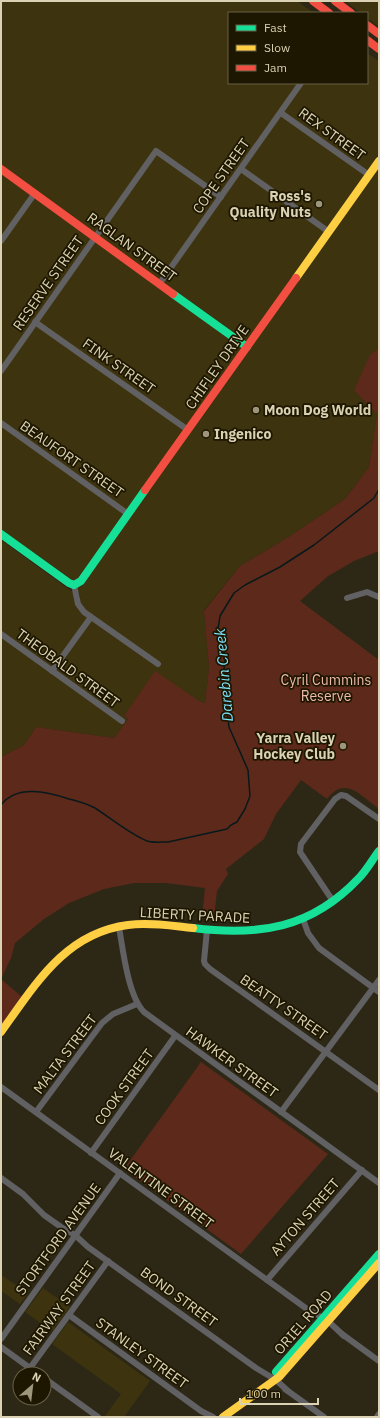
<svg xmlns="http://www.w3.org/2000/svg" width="380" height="1418" viewBox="0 0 380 1418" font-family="'IBM Plex Sans',sans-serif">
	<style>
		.built { fill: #3d330e }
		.green { fill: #5d291a }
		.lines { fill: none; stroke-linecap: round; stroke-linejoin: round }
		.stream { stroke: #08191b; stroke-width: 1.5 }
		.street { stroke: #616062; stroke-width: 6 }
		.fast { stroke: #16e098; stroke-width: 8 }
		.slow { stroke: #ffcf43; stroke-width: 8 }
		.jam { stroke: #f24e42; stroke-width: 8 }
		.poi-dot { fill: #9d967b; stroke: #1d1600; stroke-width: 1.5 }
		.labels { text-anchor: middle; stroke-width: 3.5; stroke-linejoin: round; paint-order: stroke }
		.street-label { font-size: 14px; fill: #dad2b2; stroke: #1d1600 }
		.poi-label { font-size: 14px; font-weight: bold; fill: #dad2b2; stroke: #1d1600; text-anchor: end }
		.park-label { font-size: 14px; fill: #f0b9ab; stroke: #1d1600 }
		.water-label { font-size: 15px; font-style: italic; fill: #7ce1f9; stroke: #1d1600 }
	</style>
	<rect width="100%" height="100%" fill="#2d2816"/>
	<g class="built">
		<polygon points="1,1 297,1 314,13 229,13 229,83 367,83 367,53 379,61 379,348 370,355 377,414 369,467 345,499 287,538 240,566 204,610 209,668 205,703 199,701 126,714 124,716 128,719 114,738 36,727 24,745 1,757 1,540 81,598 74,583 1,529"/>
		<polygon points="345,1 379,1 379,27 367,18 367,13 361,13"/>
		<polygon points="1,1275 28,1293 20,1304 1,1291"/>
		<polygon points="43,1288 70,1307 52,1331 25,1312"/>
		<polygon points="68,1322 150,1381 124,1417 105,1416 121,1394 52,1344"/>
	</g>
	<g class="green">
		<path d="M379 348V551L354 561 328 576 300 601 379 660V809C361 796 345 775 327 799L301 780 276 814 264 839 226 869 228 874 217 891 214 918 202 917 205 888 166 883H134L104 889 69 903 44 919 15 943 11 958 1 979 22 997 1 1026V757L24 745 36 727 114 738 128 719 124 716 155 671 199 701 205 703 209 668 204 611 240 566 287 538 345 499 369 467 377 414 354 390 370 355Z"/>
		<polygon points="201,1062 328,1154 241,1254 124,1169"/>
	</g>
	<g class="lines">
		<path class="stream" d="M1 805C17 784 48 792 69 799 78 801 87 804 95 808 112 819 128 833 147 841 153 843 161 842 168 842L227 829 231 825 237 822 245 809 250 796 248 770 229 727 225 697 224 670 225 657 224 651 220 642 218 629 220 616 234 593 245 585 280 567 314 545 374 498 379 489"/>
		<g class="street">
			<polyline points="281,113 369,175"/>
			<polyline points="241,169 329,232"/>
			<polyline points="1,241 35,193"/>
			<polyline points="160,283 301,83"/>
			<polyline points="35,322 188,430"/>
			<polyline points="1,371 156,151 221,197"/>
			<polyline points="1,423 128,514"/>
			<polyline points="74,585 78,604 84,612 158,664"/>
			<polyline points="347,598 367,592 379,597"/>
			<polyline points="1,634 122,721"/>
			<polyline points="52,671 91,617"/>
			<polyline points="333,901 300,852 301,844 335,799 341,795 346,796 379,819"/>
			<polyline points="303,919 308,933 319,948 379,992"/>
			<path d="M119 927C123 950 128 996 144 1012L379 1183"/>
			<polyline points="207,930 204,961 205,964 210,969 379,1090"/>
			<polyline points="1,1087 307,1309 328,1321 344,1336"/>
			<polyline points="36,1112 102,1023 113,1014 137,1004"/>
			<polyline points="281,1112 379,980"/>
			<polyline points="91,1153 175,1036"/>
			<polyline points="1,1178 23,1194 44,1215 61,1227 75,1235 88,1247 256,1368 276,1380 288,1391"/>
			<polyline points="267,1280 362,1170"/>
			<polyline points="69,1315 201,1411 213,1417"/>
			<polyline points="342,1334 379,1361"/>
			<polyline points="1,1339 120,1173"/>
			<polyline points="1,1347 38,1374"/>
			<polyline points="30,1368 108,1261"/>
			<polyline points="44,1378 98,1417"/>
			<polyline points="285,1389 324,1417"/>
			<polyline points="377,1417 379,1414"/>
		</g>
		<g class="fast">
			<polyline points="173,294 247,347"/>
			<polyline points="1,534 69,583 74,585 81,581 145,490"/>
			<path d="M193 928C259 936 311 929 359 878 367 870 372 860 379 851"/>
			<polyline points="276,1372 379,1254"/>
		</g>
		<g class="slow">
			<polyline points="296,278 379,161"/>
			<path d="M1 1032C35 985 65 933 128 925 150 922 172 926 193 928"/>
			<polyline points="223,1417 279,1377 379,1263"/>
		</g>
		<g class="jam">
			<polyline points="313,1 329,13"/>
			<polyline points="335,1 351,13"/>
			<polyline points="367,25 379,34"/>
			<polyline points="367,40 379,49"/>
			<polyline points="1,169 173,294"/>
			<polyline points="145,490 296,278"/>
		</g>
	</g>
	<g class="poi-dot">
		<circle cx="319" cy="204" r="4"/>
		<circle cx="256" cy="410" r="4"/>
		<circle cx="206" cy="434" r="4"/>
		<circle cx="343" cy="746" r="4"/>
	</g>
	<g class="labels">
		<g class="street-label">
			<text transform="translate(332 134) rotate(36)" y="5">REX STREET</text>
			<text transform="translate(221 176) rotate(-55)" y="5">COPE STREET</text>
			<text transform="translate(132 247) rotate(36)" y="5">RAGLAN STREET</text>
			<text transform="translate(48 283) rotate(-55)" y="5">RESERVE STREET</text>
			<text transform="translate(119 366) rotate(35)" y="5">FINK STREET</text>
			<text transform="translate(217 367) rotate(-55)" y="5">CHIFLEY DRIVE</text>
			<text transform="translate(72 459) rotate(35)" y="5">BEAUFORT STREET</text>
			<text transform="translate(68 668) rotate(36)" y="5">THEOBALD STREET</text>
			<text transform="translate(195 915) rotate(3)" y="5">LIBERTY PARADE</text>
			<text transform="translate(284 1007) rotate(35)" y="5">BEATTY STREET</text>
			<text transform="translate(65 1054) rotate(-53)" y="5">MALTA STREET</text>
			<text transform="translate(232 1062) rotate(36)" y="5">HAWKER STREET</text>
			<text transform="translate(124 1087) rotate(-54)" y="5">COOK STREET</text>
			<text transform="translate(161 1188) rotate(36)" y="5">VALENTINE STREET</text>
			<text transform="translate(305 1217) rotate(-49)" y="5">AYTON STREET</text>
			<text transform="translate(58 1239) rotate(-54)" y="5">STORTFORD AVENUE</text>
			<text transform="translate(179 1297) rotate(36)" y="5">BOND STREET</text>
			<text transform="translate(59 1308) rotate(-54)" y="5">FAIRWAY STREET</text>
			<text transform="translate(303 1322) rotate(-49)" y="5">ORIEL ROAD</text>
			<text transform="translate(142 1353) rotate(36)" y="5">STANLEY STREET</text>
		</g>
		<g class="poi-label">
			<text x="311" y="201">Ross's<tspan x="311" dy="16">Quality Nuts</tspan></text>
			<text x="264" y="415" text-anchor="start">Moon Dog World</text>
			<text x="214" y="439" text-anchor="start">Ingenico</text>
			<text x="335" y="743">Yarra Valley<tspan x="335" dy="16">Hockey Club</tspan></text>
		</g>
		<g class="park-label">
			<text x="326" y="685">Cyril Cummins<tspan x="326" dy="16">Reserve</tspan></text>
		</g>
		<g class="water-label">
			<text transform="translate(224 675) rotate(-95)" y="5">Darebin Creek</text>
		</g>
	</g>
	<rect width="380" height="1418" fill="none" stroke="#dad2b2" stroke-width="4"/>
	<rect x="228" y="12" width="140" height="72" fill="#1d1600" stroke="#696147"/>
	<rect x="236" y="25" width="20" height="6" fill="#16e098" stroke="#696147"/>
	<text x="264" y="32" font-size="12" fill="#dad2b2">Fast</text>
	<rect x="236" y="45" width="20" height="6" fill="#ffcf43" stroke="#696147"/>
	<text x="264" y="52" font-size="12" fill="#dad2b2">Slow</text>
	<rect x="236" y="65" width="20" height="6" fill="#f24e42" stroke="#696147"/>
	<text x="264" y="72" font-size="12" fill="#dad2b2">Jam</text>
	<g transform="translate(32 1386) rotate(28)"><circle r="19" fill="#1d1600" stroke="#696147"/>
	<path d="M0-3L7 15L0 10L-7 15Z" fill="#9d967b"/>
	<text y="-6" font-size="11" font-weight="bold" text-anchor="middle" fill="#dad2b2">N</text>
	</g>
	<path d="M240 1398v6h78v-6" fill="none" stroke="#dad2b2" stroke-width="2"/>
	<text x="246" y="1398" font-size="12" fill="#dad2b2" stroke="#1d1600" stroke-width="3" paint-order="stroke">100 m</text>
</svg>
